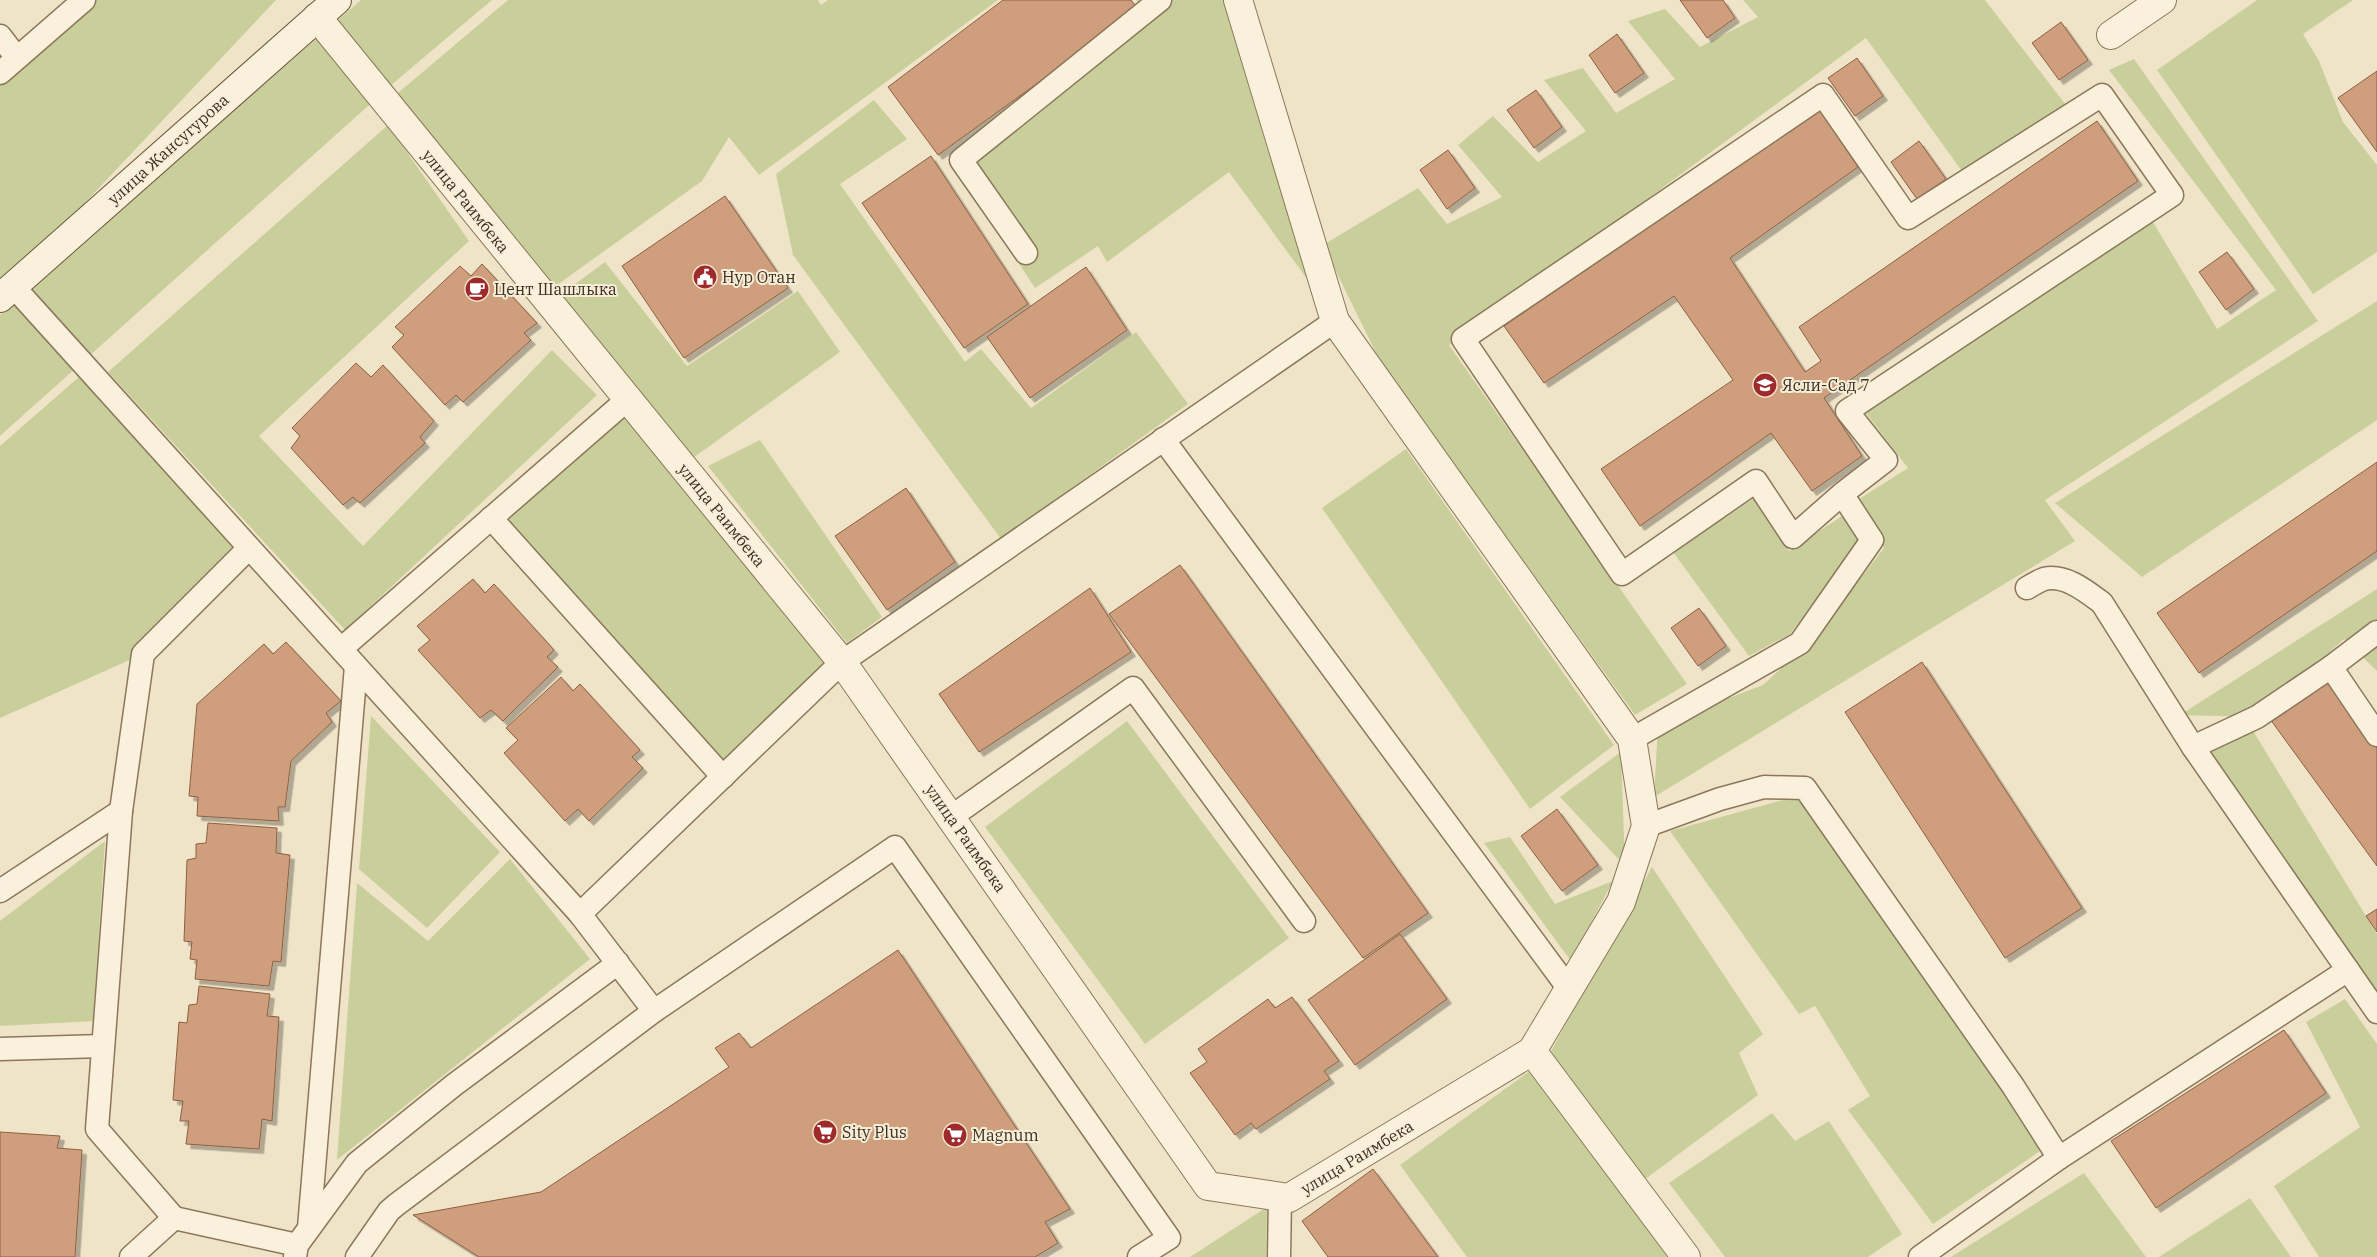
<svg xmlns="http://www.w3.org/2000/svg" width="2377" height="1257" viewBox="0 0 2377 1257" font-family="'IBM Plex Serif',serif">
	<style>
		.green { fill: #c9cf9b }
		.building { fill: #cf9f7d; stroke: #8d5f41; filter: url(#shadow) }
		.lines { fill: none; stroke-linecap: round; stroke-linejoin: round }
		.lane-casing { stroke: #8d765c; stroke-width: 25 }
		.street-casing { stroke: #8d765c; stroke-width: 30 }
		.secondary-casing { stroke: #6f573f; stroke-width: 30 }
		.lane { stroke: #faf1dc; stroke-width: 22 }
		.street { stroke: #faf1dc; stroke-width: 28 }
		.secondary { stroke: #faf1dc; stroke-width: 28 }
		.labels { text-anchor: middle; stroke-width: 4; stroke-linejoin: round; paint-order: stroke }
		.street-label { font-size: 16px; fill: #3d2e20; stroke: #f7eed8 }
		.poi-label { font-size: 16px; fill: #3d2e20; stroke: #f7eed8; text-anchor: start }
	</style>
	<defs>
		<filter id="shadow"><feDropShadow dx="4.5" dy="4.5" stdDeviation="0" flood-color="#0004"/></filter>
	</defs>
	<rect width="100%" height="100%" fill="#f0e4c8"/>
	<g class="green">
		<polygon points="84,0 276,0 0,293 0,73"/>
		<polygon points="361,0 492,0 397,80 0,436 0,315"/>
		<polygon points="508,0 818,0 821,5 828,0 998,0 759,175 729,137 702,181 543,295 386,103"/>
		<polygon points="1136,0 1226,0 1313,287 1229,172 1107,262 1098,246 1035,288 950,159 1148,19"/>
		<polygon points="1743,0 1985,0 2066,105 1964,174 1866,38 1449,345 1687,684 1635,715 1381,363 1323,245 1418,188 1447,224 1502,197 1458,145 1493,116 1538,162 1586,131 1544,80 1583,68 1616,113 1675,79 1628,21 1665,9 1700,47 1758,17"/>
		<polygon points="2257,0 2353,0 2303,34 2319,61 2343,122 2377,165 2377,252 2313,294 2157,70"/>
		<polygon points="2134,59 2318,321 2045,500 2075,541 1654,797 1658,725 1763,685 1814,638 1884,548 1856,501 1908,468 1866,413 2153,222 2217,329 2276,290 2109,70"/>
		<polygon points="874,100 907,139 840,184 965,362 981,349 1031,408 1136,332 1188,404 1001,539 793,255 776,174"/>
		<polygon points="388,125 469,241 259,436 363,546 552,350 597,395 345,630 108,372"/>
		<polygon points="605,262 687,366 798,291 840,352 693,458 556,298"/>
		<polygon points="2377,301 2377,420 2142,577 2055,503"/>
		<polygon points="88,369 249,548 143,654 0,718 0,446"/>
		<polygon points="628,399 842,662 723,777 491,518"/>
		<polygon points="760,440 882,617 847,643 708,466"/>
		<polygon points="1406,449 1614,745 1530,809 1322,508"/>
		<polygon points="1756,497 1789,551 1845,514 1861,539 1790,634 1749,656 1673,552"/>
		<polygon points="2377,589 2377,671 2344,639 2257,717 2180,715"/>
		<polygon points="371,716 500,852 427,928 359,869"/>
		<polygon points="1127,721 1289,938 1145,1044 985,827"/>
		<polygon points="2247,721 2377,934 2377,993 2206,756"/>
		<polygon points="1621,752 1625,866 1560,797"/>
		<polygon points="1805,794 2043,1149 1933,1224 1848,1110 1870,1096 1815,1006 1799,1014 1670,831"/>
		<polygon points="1510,837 1555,904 1613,881 1571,961 1484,843"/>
		<polygon points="105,841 93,1021 0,1026 0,921"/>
		<polygon points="510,859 590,959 337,1160 357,883 428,941"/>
		<polygon points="1652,867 1763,1034 1739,1053 1758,1095 1644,1180 1550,1053"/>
		<polygon points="2345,999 2377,1044 2377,1257 2319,1257 2274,1186 2360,1127 2306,1022"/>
		<polygon points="1531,1070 1667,1257 1467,1257 1400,1165"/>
		<polygon points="1772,1113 1795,1141 1829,1121 1902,1234 1868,1257 1725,1257 1669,1183"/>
		<polygon points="2084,1173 2146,1257 1951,1257"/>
		<polygon points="2250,1198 2291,1257 2159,1257"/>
		<polygon points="1267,1207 1266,1257 1190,1257"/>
	</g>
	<g class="building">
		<polygon points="1003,0 1131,0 1139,10 938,155 888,87"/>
		<polygon points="1680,0 1723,0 1735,18 1707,38"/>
		<polygon points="2061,22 2088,60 2059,80 2032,43"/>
		<polygon points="1617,34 1644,73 1615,93 1589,55"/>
		<polygon points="1857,58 1883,96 1855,116 1828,78"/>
		<polygon points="2377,71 2377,152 2338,98"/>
		<polygon points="1536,90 1562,127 1534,148 1507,110"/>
		<polygon points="1820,110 1858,167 1730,258 1805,372 1821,361 1799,327 2097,121 2138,181 1824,398 1862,456 1812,491 1771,433 1640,526 1601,469 1733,380 1674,296 1544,383 1504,326"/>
		<polygon points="1919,141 1946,179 1917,199 1891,162"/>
		<polygon points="1448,150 1475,188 1447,209 1420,170"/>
		<polygon points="931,156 1028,304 964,348 862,203"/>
		<polygon points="725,196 788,288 684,358 622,266"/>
		<polygon points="2227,252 2254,289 2226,310 2199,272"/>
		<polygon points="482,264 537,323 524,333 531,340 463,402 456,395 445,405 392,347 404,335 395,327 460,266 471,276"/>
		<polygon points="1086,267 1127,330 1030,398 987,337"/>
		<polygon points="356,363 371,377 383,365 434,421 420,437 425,443 360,503 353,497 343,505 291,448 300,436 292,428"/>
		<polygon points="2377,462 2377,551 2199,673 2157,613"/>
		<polygon points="906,488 955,562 887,610 835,536"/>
		<polygon points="1180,565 1428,913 1363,958 1109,614"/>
		<polygon points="473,579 485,593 494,584 554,650 547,657 558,667 503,721 491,710 480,718 418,650 430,640 417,626"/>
		<polygon points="1090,588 1131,652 979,752 939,694"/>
		<polygon points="1699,608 1726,646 1698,666 1671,628"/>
		<polygon points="286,642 341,701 326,713 332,722 291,761 285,807 278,807 279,821 197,816 198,797 189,796 197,704 264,644 273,654"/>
		<polygon points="1922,662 2082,908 2005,958 1845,712"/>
		<polygon points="561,677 573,691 580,684 640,750 632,757 643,768 589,821 578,809 565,821 504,753 518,740 506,728"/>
		<polygon points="2326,678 2377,748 2377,866 2270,719"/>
		<polygon points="1557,809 1598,865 1562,891 1521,836"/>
		<polygon points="208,823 277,828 276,853 290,855 281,962 273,961 269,986 195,979 197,960 190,959 192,942 184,941 187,860 196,858 196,844 206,843"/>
		<polygon points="2377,909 2377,932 2366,916"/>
		<polygon points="1400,934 1447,999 1355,1065 1308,1000"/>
		<polygon points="898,950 1070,1209 1045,1222 1058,1243 1035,1257 479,1257 413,1215 541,1192 729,1067 715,1048 739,1033 751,1048"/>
		<polygon points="199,986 270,994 267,1016 279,1017 272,1121 262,1119 259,1149 186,1144 189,1121 180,1121 183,1101 173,1100 179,1022 187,1023 189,1005 197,1004"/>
		<polygon points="1292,997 1339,1061 1324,1071 1330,1079 1256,1129 1251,1123 1235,1135 1190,1073 1207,1062 1198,1049 1268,999 1275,1008"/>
		<polygon points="2284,1030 2326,1093 2156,1208 2111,1141"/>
		<polygon points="0,1132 60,1136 57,1148 82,1150 75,1257 0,1257"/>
		<polygon points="1373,1169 1438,1257 1328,1257 1302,1221"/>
	</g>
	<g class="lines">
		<defs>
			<g id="lane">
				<polyline points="0,36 17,58"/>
				<polyline points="0,73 84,0"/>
				<polyline points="1026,253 961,160 1160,0"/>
				<polyline points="13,286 580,914 842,662 1335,321"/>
				<polyline points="1163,439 1569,989"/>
				<polyline points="491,518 723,777"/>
				<path d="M2027 588C2032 585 2039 581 2044 579 2065 574 2086 591 2102 603L2193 747 2377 1012"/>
				<polyline points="341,649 628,399"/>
				<polyline points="2331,667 2377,632"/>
				<polyline points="1632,739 1800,643 1872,540 1842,494 1886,460 1847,411 2172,195 2102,95 1908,218 1823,95 1463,339 1622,574 1756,481 1793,537 1842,494"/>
				<polyline points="2193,747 2257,717 2331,667 2377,735"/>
				<polyline points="951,817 1133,688 1304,921"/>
				<polyline points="1646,826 1720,799 1764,787 1805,788 2013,1086 2059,1158"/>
				<polyline points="0,891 121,811"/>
				<polyline points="580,914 654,1011"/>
				<polyline points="0,1049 103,1046"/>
				<polyline points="174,1218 297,1245"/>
				<polyline points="309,1228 356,666"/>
				<polyline points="131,1257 174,1218 97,1129 121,811 143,654 249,548"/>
				<polyline points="295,1257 297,1245 357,1163 454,1085 618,963"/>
				<polyline points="357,1257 389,1211 396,1205 654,1011 895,847 1169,1238 1139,1257"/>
				<polyline points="1279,1257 1280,1197"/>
				<polyline points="1920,1257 2059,1158 2348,970"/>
			</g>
			<g id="street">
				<polyline points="1238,0 1335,321 1632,739 1646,826 1621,902 1532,1051"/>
				<polyline points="317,17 842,662 1208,1186 1289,1198 1532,1051 1686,1257"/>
				<polyline points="2111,35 2162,0"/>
			</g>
			<polyline id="secondary" points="0,298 337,0"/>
		</defs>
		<use href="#lane" class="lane-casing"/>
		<use href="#street" class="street-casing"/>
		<use href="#secondary" class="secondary-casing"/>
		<use href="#lane" class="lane"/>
		<use href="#street" class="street"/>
		<use href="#secondary" class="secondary"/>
	</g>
	<defs>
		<symbol id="civic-disc" viewBox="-11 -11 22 22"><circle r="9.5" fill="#9e2a2b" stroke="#f7eed8"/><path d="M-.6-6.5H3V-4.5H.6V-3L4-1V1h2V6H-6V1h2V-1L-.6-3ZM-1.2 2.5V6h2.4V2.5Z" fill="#fff"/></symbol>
		<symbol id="cafe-disc" viewBox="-11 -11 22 22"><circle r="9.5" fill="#9e2a2b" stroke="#f7eed8"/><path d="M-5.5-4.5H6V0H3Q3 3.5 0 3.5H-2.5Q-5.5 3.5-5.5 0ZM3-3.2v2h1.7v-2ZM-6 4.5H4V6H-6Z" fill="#fff"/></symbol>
		<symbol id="school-disc" viewBox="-11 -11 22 22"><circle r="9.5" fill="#9e2a2b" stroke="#f7eed8"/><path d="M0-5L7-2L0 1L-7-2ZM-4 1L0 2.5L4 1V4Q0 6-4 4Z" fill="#fff"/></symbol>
		<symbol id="supermarket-disc" viewBox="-11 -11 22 22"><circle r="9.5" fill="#9e2a2b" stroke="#f7eed8"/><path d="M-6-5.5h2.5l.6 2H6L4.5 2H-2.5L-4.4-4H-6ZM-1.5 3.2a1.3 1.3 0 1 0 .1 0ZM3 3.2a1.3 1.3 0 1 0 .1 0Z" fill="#fff"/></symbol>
	</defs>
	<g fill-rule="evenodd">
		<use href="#civic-disc" x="691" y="263" width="28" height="28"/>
		<use href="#cafe-disc" x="463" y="275" width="28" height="28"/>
		<use href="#school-disc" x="1751" y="371" width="28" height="28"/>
		<use href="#supermarket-disc" x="811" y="1118" width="28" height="28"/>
		<use href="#supermarket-disc" x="941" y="1121" width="28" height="28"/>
	</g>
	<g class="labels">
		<g class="street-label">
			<text transform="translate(168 149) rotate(-42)" y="6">улица Жансугурова</text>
			<text transform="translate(466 201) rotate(51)" y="6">улица Раимбека</text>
			<text transform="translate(722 515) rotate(51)" y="6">улица Раимбека</text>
			<text transform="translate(966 838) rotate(55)" y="6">улица Раимбека</text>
			<text transform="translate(1357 1157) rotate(-31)" y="6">улица Раимбека</text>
		</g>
		<g class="poi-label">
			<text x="722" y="283">Нур Отан</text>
			<text x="494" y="295">Цент Шашлыка</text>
			<text x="1782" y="391">Ясли-Сад 7</text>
			<text x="842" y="1138">Sity Plus</text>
			<text x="972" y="1141">Magnum</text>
		</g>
	</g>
</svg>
